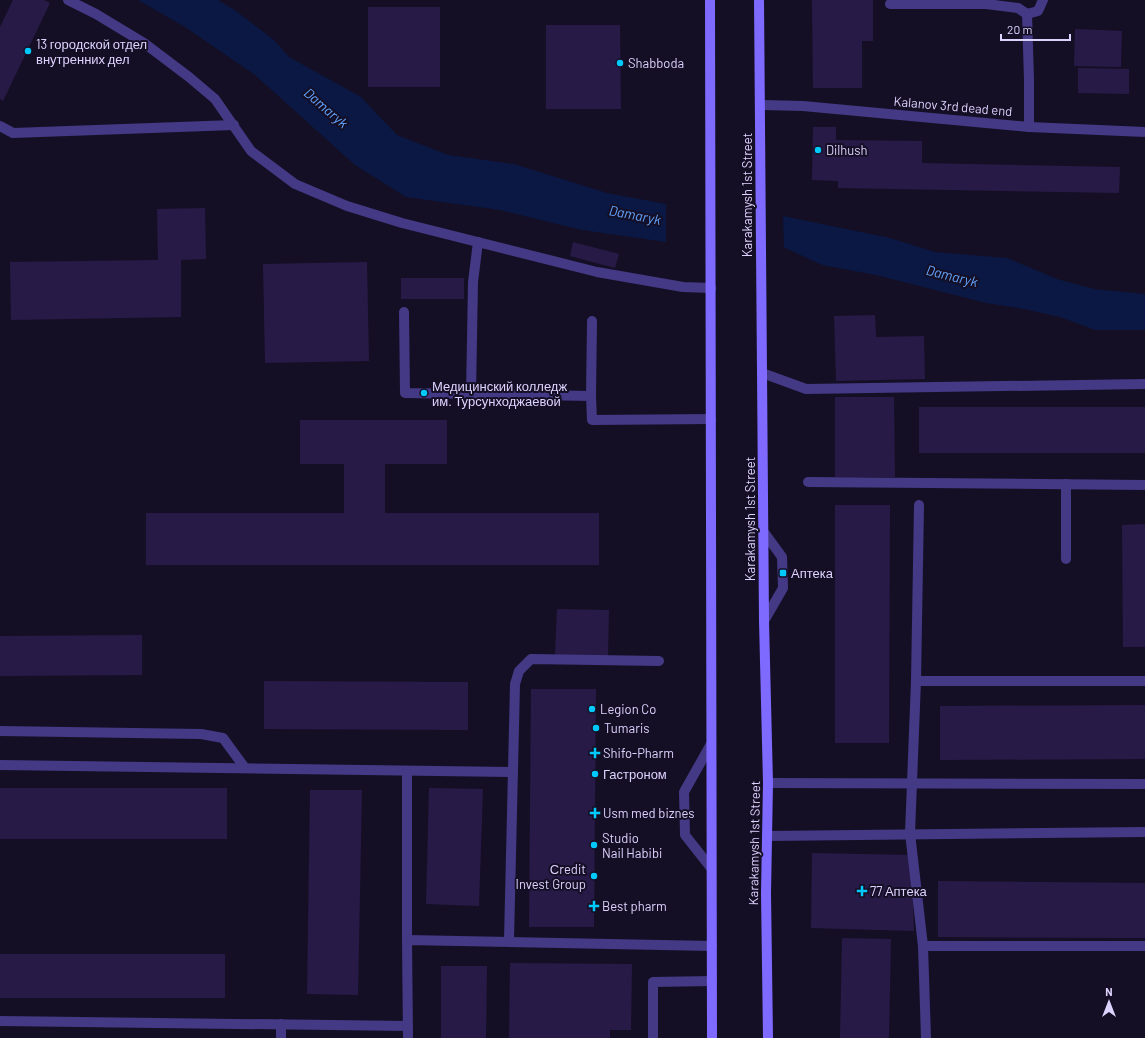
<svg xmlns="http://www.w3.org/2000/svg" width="1145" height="1038" viewBox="0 0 1145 1038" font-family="Barlow,sans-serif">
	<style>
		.water { fill: #0a1843 }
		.pier { fill: #150f25 }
		.building { fill: #281a46 }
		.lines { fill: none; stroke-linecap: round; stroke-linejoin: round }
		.lane { stroke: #443985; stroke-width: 10 }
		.street { stroke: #443985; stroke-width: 10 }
		.secondary { stroke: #7e6aff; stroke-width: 10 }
		.poi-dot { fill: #00c9fe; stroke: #150f25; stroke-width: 1.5 }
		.labels { text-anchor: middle; stroke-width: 4; stroke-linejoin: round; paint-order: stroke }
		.poi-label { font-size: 13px; fill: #ddd3ff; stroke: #150f25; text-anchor: start }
		.street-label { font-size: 13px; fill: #ddd3ff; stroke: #150f25 }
		.water-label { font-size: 14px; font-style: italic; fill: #61a4ff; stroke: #150f25 }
	</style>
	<rect width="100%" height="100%" fill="#150f25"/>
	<polygon class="water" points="138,0 218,0 236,11 274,40 289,57 361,97 397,135 448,155 514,164 607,193 666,204 783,216 890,238 935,252 1007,258 1057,279 1094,289 1145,294 1145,330 1095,330 1060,317 1024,309 986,303 876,275 822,265 783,247 666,242 582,230 500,210 406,197 355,165 255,75 185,27"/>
	<polygon class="pier" points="666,202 783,214 784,249 666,244"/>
	<g class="building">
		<polygon points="13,0 44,0 50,3 3,101 0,99 0,27"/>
		<polygon points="812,0 873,0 873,41 862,41 862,88 813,88"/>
		<rect x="368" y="7" width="72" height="80"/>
		<polygon points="546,25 620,25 621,109 546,109"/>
		<polygon points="1075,29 1122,31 1121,67 1074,66"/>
		<polygon points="1078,68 1129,69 1129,94 1078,93"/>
		<polygon points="813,127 836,127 836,140 922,141 922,163 1120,167 1119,193 838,188 838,181 812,180"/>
		<polygon points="205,208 206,259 181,260 181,317 11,320 10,262 158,260 157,209"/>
		<polygon points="573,242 619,254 615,268 570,256"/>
		<polygon points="367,262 369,361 265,363 263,264"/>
		<rect x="401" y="278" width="63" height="21"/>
		<polygon points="875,315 876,337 924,336 925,379 836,381 834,316"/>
		<polygon points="835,397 894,397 895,477 835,477"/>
		<rect x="919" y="407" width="226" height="46"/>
		<polygon points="300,420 447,420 447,464 385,464 385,513 599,513 599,565 146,565 146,513 344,513 344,464 300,464"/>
		<polygon points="835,505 890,505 889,743 835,743"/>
		<polygon points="1145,524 1145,647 1123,647 1122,525"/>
		<polygon points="557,609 609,610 608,657 555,655"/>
		<polygon points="142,635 142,675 0,676 0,636"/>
		<polygon points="264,681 468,682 468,730 264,729"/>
		<polygon points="531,689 596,689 594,927 529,927"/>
		<polygon points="1145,705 1145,759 940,760 940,706"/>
		<rect x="0" y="788" width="227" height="51"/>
		<polygon points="429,788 483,789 479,906 426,904"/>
		<polygon points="310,790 362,790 358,995 307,994"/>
		<polygon points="812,853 911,855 914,931 811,928"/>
		<polygon points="938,881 1145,883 1145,938 938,937"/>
		<polygon points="842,938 891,939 889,1038 840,1038"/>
		<rect x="0" y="954" width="225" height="44"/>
		<polygon points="510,963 632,964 631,1030 610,1030 610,1038 509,1038"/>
		<polygon points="441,966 487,966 486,1038 441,1038"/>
	</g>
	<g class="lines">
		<g class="lane">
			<polyline points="890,4 986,4 1018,8 1027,14 1029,80 1029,127"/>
			<polyline points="1027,14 1038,11 1043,0"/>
			<polyline points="0,126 13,133 234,125"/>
			<polyline points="404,312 405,393 471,394 473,282 478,242"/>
			<polyline points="762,373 806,389 1145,384"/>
			<polyline points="471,394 591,396 592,420 711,419"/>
			<polyline points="591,396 592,321"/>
			<polyline points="808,482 1145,485"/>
			<polyline points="1066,484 1066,559"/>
			<polyline points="763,531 782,557 783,588 764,621"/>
			<polyline points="916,681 919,505"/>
			<polyline points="0,731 201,734 223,738 245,768"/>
			<polyline points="711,744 684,792 685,835 711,868"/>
			<polyline points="0,765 513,772"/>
			<polyline points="407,771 407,940"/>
			<polyline points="509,940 515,684 519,671 531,659 659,661"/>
			<polyline points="923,946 1145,946"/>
			<polyline points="0,1021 408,1026"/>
			<polyline points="281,1024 281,1038"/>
			<polyline points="408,1038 407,940 712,946"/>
			<polyline points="653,1038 653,982 712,981"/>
			<polyline points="926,1038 923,946 910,833 916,681 1145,681"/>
		</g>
		<g class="street">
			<polyline points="68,0 96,14 144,43 189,77 215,99 251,151 295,184 347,206 402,223 597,272 683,287 711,288"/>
			<polyline points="760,105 803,106 1029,127 1145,132"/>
			<polyline points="768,783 1145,784"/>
			<polyline points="767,836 1145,832"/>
		</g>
		<g class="secondary">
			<polyline points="710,0 712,1038"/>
			<polyline points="759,0 764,621 768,783 766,893 768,1038"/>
		</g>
	</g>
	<g class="poi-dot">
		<circle cx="28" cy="51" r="4"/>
		<circle cx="620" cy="63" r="4"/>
		<circle cx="818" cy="150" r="4"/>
		<circle cx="424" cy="393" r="4"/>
		<rect x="779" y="569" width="8" height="8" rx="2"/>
		<circle cx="592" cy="709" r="4"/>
		<circle cx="596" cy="728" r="4"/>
		<path d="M593 747h4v4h4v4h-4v4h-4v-4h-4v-4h4z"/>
		<circle cx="595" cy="774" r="4"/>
		<path d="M593 807h4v4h4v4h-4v4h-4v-4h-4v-4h4z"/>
		<circle cx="594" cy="845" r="4"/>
		<circle cx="594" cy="876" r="4"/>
		<path d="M860 885h4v4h4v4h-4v4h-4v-4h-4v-4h4z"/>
		<path d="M592 900h4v4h4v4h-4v4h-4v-4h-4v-4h4z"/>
	</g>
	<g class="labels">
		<g class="poi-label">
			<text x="36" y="49">13 городской отдел<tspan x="36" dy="15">внутренних дел</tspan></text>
			<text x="628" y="68">Shabboda</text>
			<text x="826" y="155">Dilhush</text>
			<text x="432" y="391">Медицинский колледж<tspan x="432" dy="15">им. Турсунходжаевой</tspan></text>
			<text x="791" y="578">Аптека</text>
			<text x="600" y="714">Legion Co</text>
			<text x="604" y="733">Tumaris</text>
			<text x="603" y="758">Shifo-Pharm</text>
			<text x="603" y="779">Гастроном</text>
			<text x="603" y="818">Usm med biznes</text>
			<text x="602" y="843">Studio<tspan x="602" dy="15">Nail Habibi</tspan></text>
			<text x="586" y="874" text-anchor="end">Сredit<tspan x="586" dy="15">Invest Group</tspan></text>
			<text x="870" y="896">77 Аптека</text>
			<text x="602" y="911">Best pharm</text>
		</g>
		<g class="street-label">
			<text transform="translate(953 106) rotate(5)" y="5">Kalanov 3rd dead end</text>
			<text transform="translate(747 195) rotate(-90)" y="5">Karakamysh 1st Street</text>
			<text transform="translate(750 519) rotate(-90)" y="5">Karakamysh 1st Street</text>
			<text transform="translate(754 843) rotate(-89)" y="5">Karakamysh 1st Street</text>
		</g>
		<g class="water-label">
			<text transform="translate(326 108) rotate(41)" y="5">Damaryk</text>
			<text transform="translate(635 215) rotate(11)" y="5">Damaryk</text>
			<text transform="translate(952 276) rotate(14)" y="5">Damaryk</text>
		</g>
	</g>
	<g transform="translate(1109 1002)" stroke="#150f25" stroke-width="3" paint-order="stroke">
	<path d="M0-3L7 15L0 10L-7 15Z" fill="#ddd3ff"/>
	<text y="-6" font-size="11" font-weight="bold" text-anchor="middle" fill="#ddd3ff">N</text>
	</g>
	<path d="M1001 34v6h69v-6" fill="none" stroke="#ddd3ff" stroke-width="2"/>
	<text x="1007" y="34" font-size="12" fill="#ddd3ff" stroke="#150f25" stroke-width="3" paint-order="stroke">20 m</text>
</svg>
